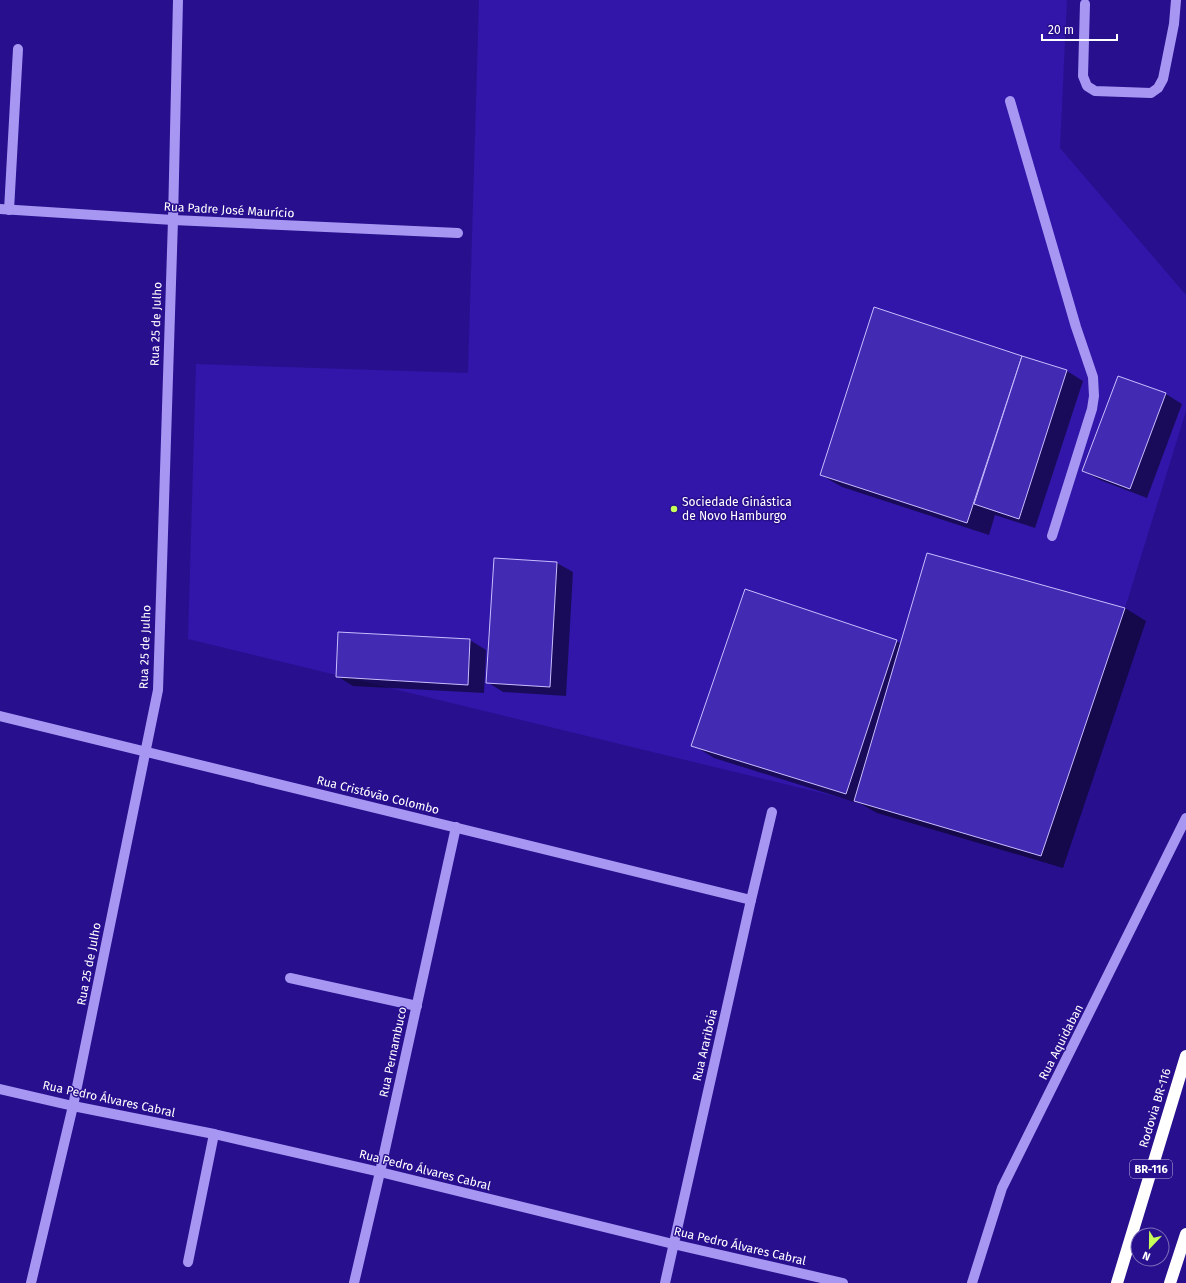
<svg xmlns="http://www.w3.org/2000/svg" width="1186" height="1283" viewBox="0 0 1186 1283" font-family="'Fira Sans',sans-serif">
	<style>
		.green { fill: #3116a9 }
		.shadow { fill: #0007 }
		.building { fill: #432ab3; stroke: #c9befe }
		.lines { fill: none; stroke-linecap: round; stroke-linejoin: round }
		.minor { stroke: #a797f3; stroke-width: 10 }
		.highway { stroke: #fff; stroke-width: 12 }
		.poi-dot { fill: #c6ff59; stroke: #280f8e; stroke-width: 1.5 }
		.labels { text-anchor: middle; stroke-width: 3; stroke-linejoin: round; paint-order: stroke }
		.shield { fill: #280f8e; stroke: #beb7dd; stroke-width: 1 }
		.shield-label { font-size: 11px; font-weight: bold; fill: #fff }
		.street-label { font-size: 12px; fill: #fff; stroke: #280f8e }
		.poi-label { font-size: 12px; fill: #fff; stroke: #280f8e; text-anchor: start }
	</style>
	<rect width="100%" height="100%" fill="#280f8e"/>
	<polygon class="green" points="479,0 1067,0 1060,148 1186,295 1186,411 1125,608 1041,856 854,801 188,639 196,364 468,373"/>
	<g class="shadow">
		<polygon points="875,309 1067,371 1083,381 1035,528 995,515 989,535 842,487 821,475"/>
		<polygon points="1119,377 1166,394 1182,404 1147,498 1100,480 1083,471"/>
		<polygon points="927,554 1125,608 1146,621 1063,868 877,813 861,804 714,758 693,745 746,591 901,643"/>
		<polygon points="495,559 557,563 573,572 566,696 503,692 487,682"/>
		<polygon points="339,633 470,640 486,650 484,693 353,686 337,676"/>
	</g>
	<g class="building">
		<polygon points="874,307 1022,356 967,523 820,475"/>
		<polygon points="1022,356 1067,370 1019,519 974,504"/>
		<polygon points="1118,376 1166,393 1130,489 1082,471"/>
		<polygon points="927,553 1125,608 1041,856 854,801"/>
		<polygon points="494,558 557,562 550,687 486,683"/>
		<polygon points="745,589 897,640 846,794 691,746"/>
		<polygon points="338,632 470,639 468,685 336,677"/>
	</g>
	<g class="lines">
		<g class="minor">
			<polyline points="1085,4 1083,76 1087,86 1095,91 1151,93 1158,88 1163,79 1174,24 1176,0"/>
			<polyline points="1010,101 1076,327 1093,377 1094,396 1092,409 1052,536"/>
			<polyline points="0,209 173,220 458,233"/>
			<polyline points="9,210 18,49"/>
			<polyline points="0,716 751,900"/>
			<polyline points="290,978 417,1006"/>
			<polyline points="0,1089 73,1106 214,1134 380,1172 673,1244 843,1283"/>
			<polyline points="188,1262 214,1134"/>
			<polyline points="31,1283 73,1106 158,690 173,220 178,0"/>
			<polyline points="354,1283 380,1172 456,827"/>
			<polyline points="665,1283 751,900 772,812"/>
			<polyline points="972,1283 1002,1188 1186,818"/>
		</g>
		<g class="highway">
			<polyline points="1117,1283 1186,1056"/>
			<polyline points="1170,1283 1186,1234"/>
		</g>
	</g>
	<circle class="poi-dot" cx="674" cy="509" r="4"/>
	<g class="labels">
		<rect class="shield" x="1130" y="1160" width="42" height="18" rx="3"/>
		<g class="shield-label">
			<text x="1151" y="1173">BR-116</text>
		</g>
		<g class="street-label">
			<text transform="translate(229 210) rotate(3)" y="4">Rua Padre José Maurício</text>
			<text transform="translate(156 324) rotate(-88)" y="4">Rua 25 de Julho</text>
			<text transform="translate(145 647) rotate(-88)" y="4">Rua 25 de Julho</text>
			<text transform="translate(378 795) rotate(14)" y="4">Rua Cristóvão Colombo</text>
			<text transform="translate(89 964) rotate(-79)" y="4">Rua 25 de Julho</text>
			<text transform="translate(1061 1042) rotate(-63)" y="4">Rua Aquidaban</text>
			<text transform="translate(705 1045) rotate(-77)" y="4">Rua Araribóia</text>
			<text transform="translate(393 1052) rotate(-78)" y="4">Rua Pernambuco</text>
			<text transform="translate(109 1099) rotate(12)" y="4">Rua Pedro Álvares Cabral</text>
			<text transform="translate(1155 1108) rotate(-73)" y="4">Rodovia BR-116</text>
			<text transform="translate(425 1170) rotate(14)" y="4">Rua Pedro Álvares Cabral</text>
			<text transform="translate(740 1246) rotate(13)" y="4">Rua Pedro Álvares Cabral</text>
		</g>
		<g class="poi-label">
			<text x="682" y="506">Sociedade Ginástica<tspan x="682" dy="14">de Novo Hamburgo</tspan></text>
		</g>
	</g>
	<g transform="translate(1150 1247) rotate(202)"><circle r="19" fill="#280f8e" stroke="#7e6fbb"/>
	<path d="M0-3L7 15L0 10L-7 15Z" fill="#c6ff59"/>
	<text y="-6" font-size="11" font-weight="bold" text-anchor="middle" fill="#ffffff">N</text>
	</g>
	<path d="M1042 34v6h75v-6" fill="none" stroke="#ffffff" stroke-width="2"/>
	<text x="1048" y="34" font-size="12" fill="#ffffff" stroke="#280f8e" stroke-width="3" paint-order="stroke">20 m</text>
</svg>
